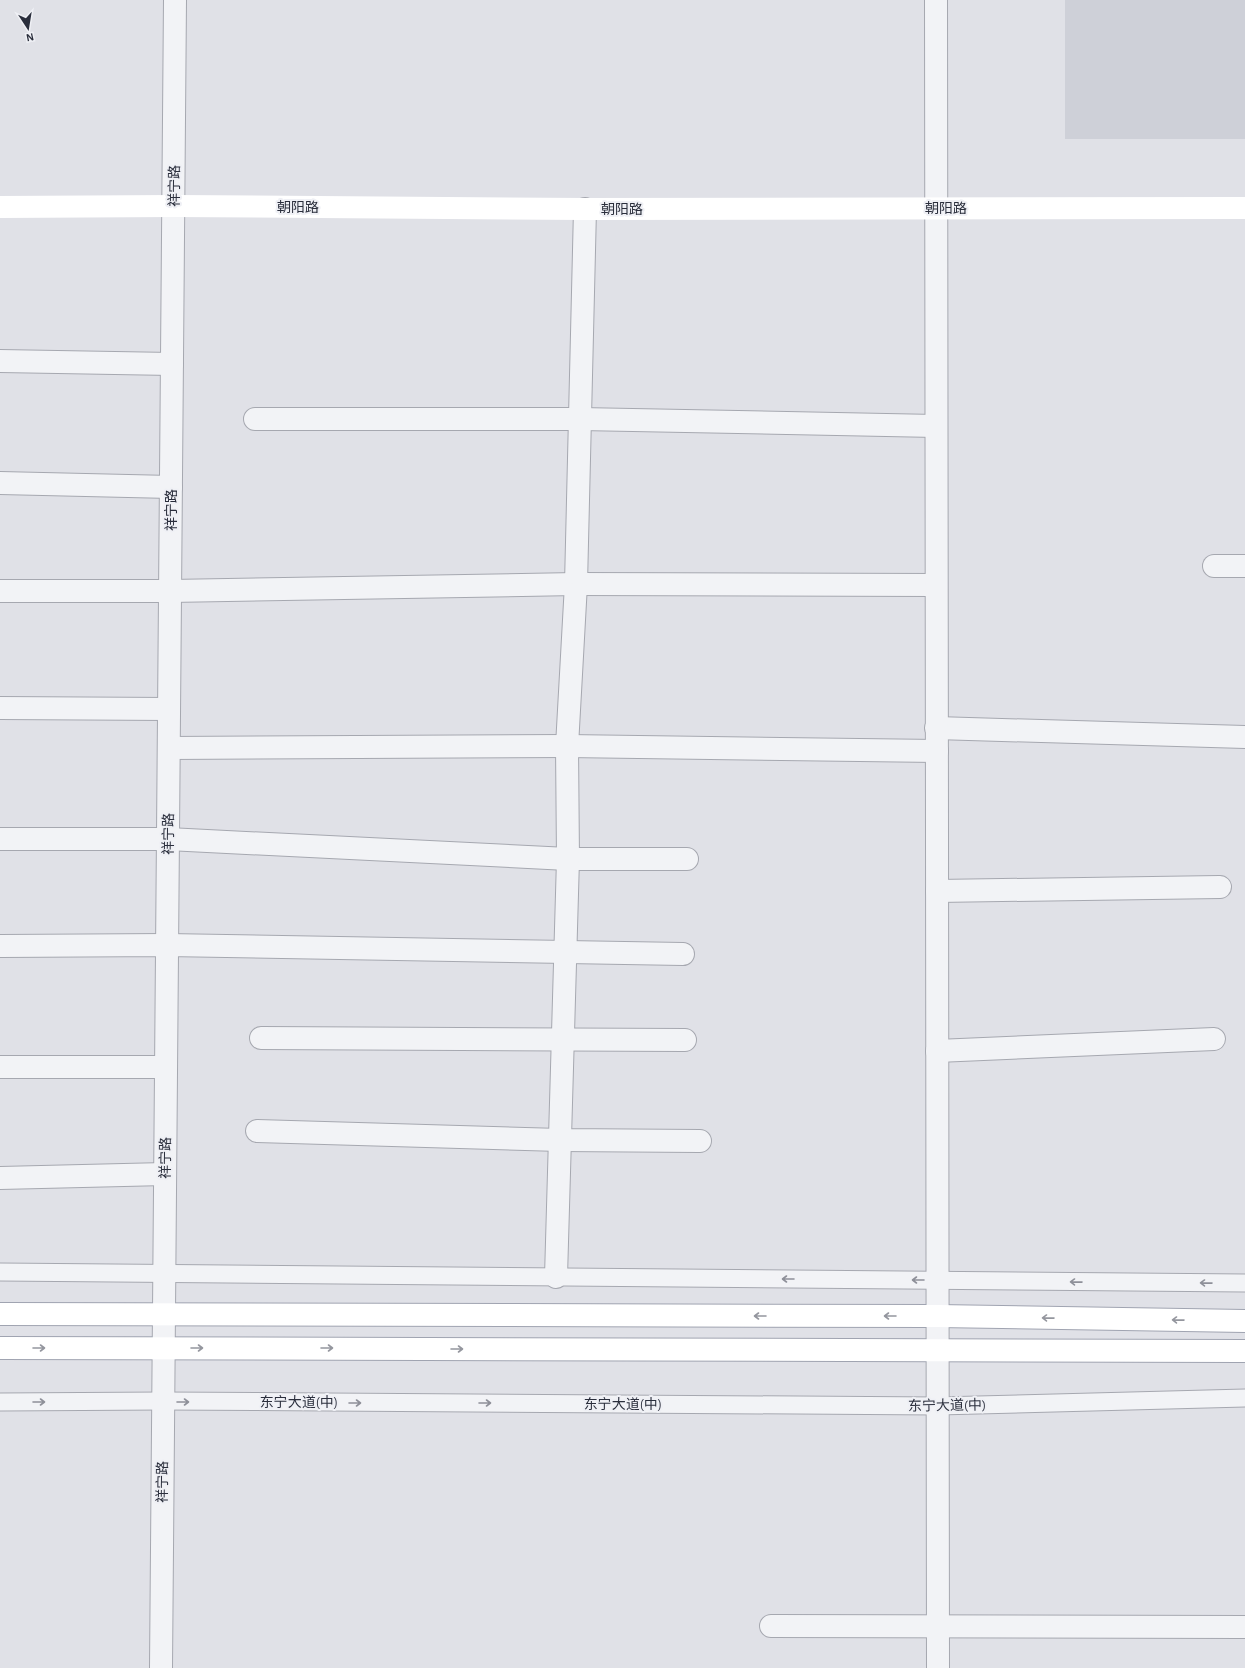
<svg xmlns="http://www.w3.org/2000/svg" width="1245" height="1668" viewBox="0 0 1245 1668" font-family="'Alegreya Sans','Noto Sans SC',sans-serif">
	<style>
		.built { fill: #ced0d8 }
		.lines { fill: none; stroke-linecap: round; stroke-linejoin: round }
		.service-casing { stroke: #a6a8b0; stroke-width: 19 }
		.minor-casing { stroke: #a6a8b0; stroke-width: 24 }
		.tertiary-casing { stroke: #a6a8b0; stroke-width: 24 }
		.primary-casing { stroke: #a0a4b1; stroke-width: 24 }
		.service { stroke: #f2f3f6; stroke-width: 17 }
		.minor { stroke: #f2f3f6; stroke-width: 22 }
		.tertiary { stroke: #f2f3f6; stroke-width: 22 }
		.secondary { stroke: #fff; stroke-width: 22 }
		.primary { stroke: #fff; stroke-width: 22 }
		.oneway { stroke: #8e9099 }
		.oneway2 { stroke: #94969e }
		.labels { text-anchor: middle; stroke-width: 4; stroke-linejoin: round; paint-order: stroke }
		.street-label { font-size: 14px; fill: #2a2e3c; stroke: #eff0f5 }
	</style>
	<rect width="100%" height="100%" fill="#e0e1e7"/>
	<rect class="built" x="1065" y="0" width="180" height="139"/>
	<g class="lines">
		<defs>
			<g id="service">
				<polyline points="0,1272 1245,1283"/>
				<polyline points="0,1402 163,1401 938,1406 1245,1398"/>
			</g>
			<g id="minor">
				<polyline points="0,361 172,364"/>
				<polyline points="255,419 580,419 936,426"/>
				<polyline points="0,483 171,487"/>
				<polyline points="1214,566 1245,566"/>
				<polyline points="0,591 170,591 576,584 936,585"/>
				<polyline points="0,708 169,709"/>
				<polyline points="936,728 1245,737"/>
				<polyline points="169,748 567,746 937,751"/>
				<polyline points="0,839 168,839 568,859 687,859"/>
				<polyline points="937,891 1220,887"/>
				<polyline points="0,946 167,945 683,954"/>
				<polyline points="261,1038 685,1040"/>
				<polyline points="937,1051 1214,1039"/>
				<polyline points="0,1067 166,1067"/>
				<polyline points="257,1131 560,1140 700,1141"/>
				<polyline points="0,1178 165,1174"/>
				<polyline points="556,1277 568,859 567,746 576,584 585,209"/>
				<polyline points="771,1626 1245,1627"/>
			</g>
			<g id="tertiary">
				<polyline points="936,0 938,1668"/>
				<polyline points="161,1668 175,0"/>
			</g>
			<g id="primary">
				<polyline points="0,1314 937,1316 1245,1321"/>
				<polyline points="0,1348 1245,1351"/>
			</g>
		</defs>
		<use href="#service" class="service-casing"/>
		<use href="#minor" class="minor-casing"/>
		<use href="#tertiary" class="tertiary-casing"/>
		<use href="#primary" class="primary-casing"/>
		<use href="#service" class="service"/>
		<use href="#minor" class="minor"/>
		<use href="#tertiary" class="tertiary"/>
		<polyline class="secondary" points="0,207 174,206 585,209 1245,208"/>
		<use href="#primary" class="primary"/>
	</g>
	<defs><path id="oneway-shaft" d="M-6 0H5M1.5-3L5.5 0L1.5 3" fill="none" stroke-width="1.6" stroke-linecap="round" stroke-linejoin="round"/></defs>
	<g class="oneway">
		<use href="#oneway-shaft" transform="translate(788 1279) rotate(-180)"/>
		<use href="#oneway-shaft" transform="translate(918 1280) rotate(-180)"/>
		<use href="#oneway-shaft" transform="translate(1076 1282) rotate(-179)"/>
		<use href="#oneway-shaft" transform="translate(1206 1283) rotate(-179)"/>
		<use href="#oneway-shaft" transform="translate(39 1402)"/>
		<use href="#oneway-shaft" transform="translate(183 1402)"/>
		<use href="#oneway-shaft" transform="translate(355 1403)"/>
		<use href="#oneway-shaft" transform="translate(485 1403)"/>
	</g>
	<g class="oneway2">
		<use href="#oneway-shaft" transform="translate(760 1316) rotate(-180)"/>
		<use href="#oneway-shaft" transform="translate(890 1316) rotate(-180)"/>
		<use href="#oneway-shaft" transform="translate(1048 1318) rotate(-179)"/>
		<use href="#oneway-shaft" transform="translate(1178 1320) rotate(-179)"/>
		<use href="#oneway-shaft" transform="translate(39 1348)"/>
		<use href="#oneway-shaft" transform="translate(197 1348)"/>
		<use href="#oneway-shaft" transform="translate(327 1348)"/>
		<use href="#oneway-shaft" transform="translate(457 1349)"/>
	</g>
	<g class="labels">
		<g class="street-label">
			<text transform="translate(174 186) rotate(-89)" y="5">祥宁路</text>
			<text x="298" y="212">朝阳路</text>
			<text x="946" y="213">朝阳路</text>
			<text x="622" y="214">朝阳路</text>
			<text transform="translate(171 510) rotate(-90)" y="5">祥宁路</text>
			<text transform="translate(168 834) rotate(-89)" y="5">祥宁路</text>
			<text transform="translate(165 1158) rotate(-89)" y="5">祥宁路</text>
			<text x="299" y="1407">东宁大道(中)</text>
			<text x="623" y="1409">东宁大道(中)</text>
			<text transform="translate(947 1405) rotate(-1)" y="5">东宁大道(中)</text>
			<text transform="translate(162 1482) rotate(-89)" y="5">祥宁路</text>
		</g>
	</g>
	<g transform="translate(28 28) rotate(168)" stroke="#eff0f5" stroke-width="3" paint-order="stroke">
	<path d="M0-3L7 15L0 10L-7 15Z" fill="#2a2e3c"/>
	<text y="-6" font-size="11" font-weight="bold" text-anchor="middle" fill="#2a2e3c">N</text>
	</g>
</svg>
